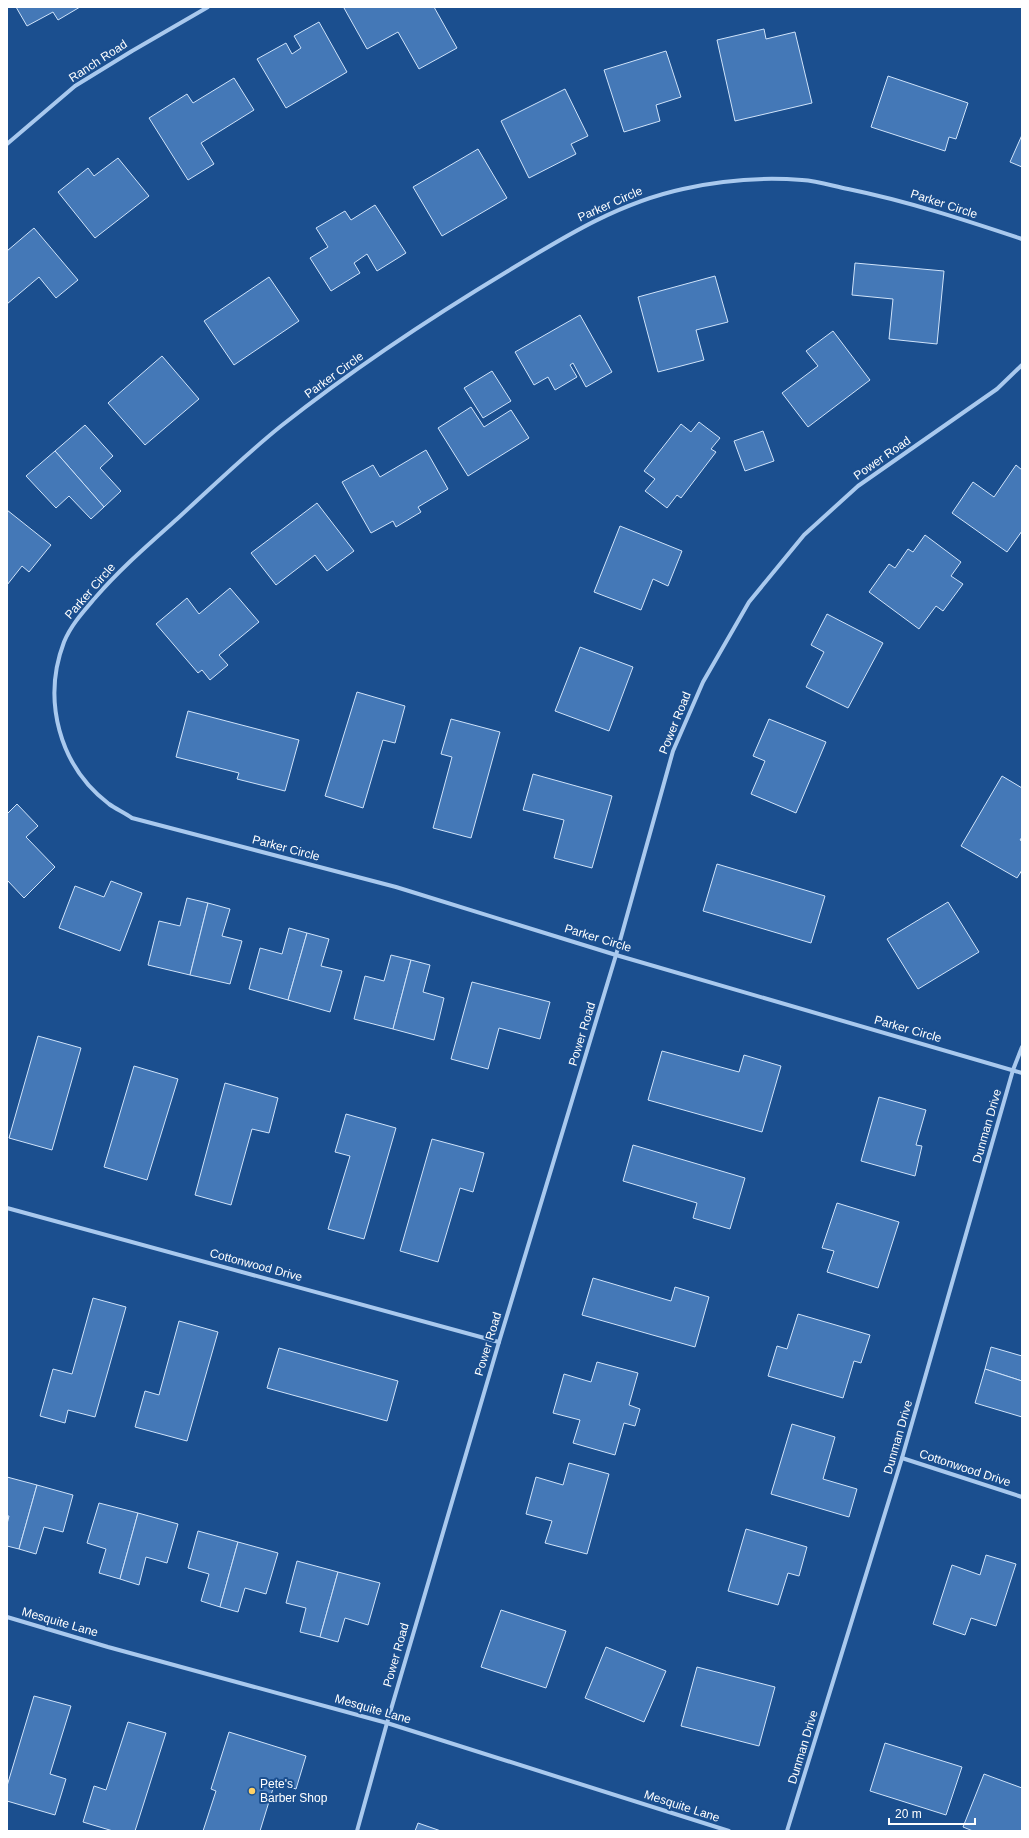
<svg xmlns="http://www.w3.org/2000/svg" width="1029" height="1838" viewBox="0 0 1029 1838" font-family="Arial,sans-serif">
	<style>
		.building { fill: #4478b7; stroke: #cfe3fa }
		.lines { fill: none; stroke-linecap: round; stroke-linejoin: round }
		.street { stroke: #a9c9ee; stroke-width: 4 }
		.poi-dot { fill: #ffd166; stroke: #1b4f8f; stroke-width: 1.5 }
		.labels { text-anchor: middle; stroke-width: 4; stroke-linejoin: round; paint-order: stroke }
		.street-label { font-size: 12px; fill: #fff; stroke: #1b4f8f }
		.poi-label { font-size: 12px; fill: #fff; stroke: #1b4f8f; text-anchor: start }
	</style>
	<rect width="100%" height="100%" fill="#1b4f8f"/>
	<g class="building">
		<polygon points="16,7 80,7 58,20 53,12 27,26"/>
		<polygon points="346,7 434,7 457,48 419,69 398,32 367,49 344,8"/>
		<polygon points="319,22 347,72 286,108 257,59 286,43 292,54 301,48 294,36"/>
		<polygon points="764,29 766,39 795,32 812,103 735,121 717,40"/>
		<polygon points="666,51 681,97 656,105 660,121 624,132 604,70"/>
		<polygon points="888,76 968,103 956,139 949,137 945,151 871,127"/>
		<polygon points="234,78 254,110 201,143 214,164 188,180 149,118 187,94 193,103"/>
		<polygon points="565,89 588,136 571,144 576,154 529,178 501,121"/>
		<polygon points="1022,135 1022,167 1010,162"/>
		<polygon points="478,149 507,198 442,236 413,187"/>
		<polygon points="118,158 149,196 95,238 58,192 88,168 94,176"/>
		<polygon points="375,205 406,253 377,271 367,254 354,263 360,273 331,291 310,258 328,247 316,228 345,211 351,220"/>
		<polygon points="34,228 78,280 56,298 39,277 7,304 7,251"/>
		<polygon points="855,263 944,271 937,344 889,339 893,299 852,295"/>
		<polygon points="715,276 728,322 696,330 704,360 658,372 638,297"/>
		<polygon points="269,277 299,321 234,365 204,321"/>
		<polygon points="580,315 612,372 586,387 573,363 570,365 577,377 555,390 548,377 534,385 515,352"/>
		<polygon points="833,331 870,380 808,427 782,393 818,366 806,351"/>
		<polygon points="162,356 199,399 145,445 108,403"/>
		<polygon points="492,371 511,401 483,418 464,388"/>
		<polygon points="471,407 484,427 511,410 529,438 468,476 438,428"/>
		<polygon points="699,422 720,438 711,449 716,452 681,498 677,495 667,508 645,491 655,479 644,471 681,424 691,432"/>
		<polygon points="85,425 113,456 100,468 121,491 104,507 55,451"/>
		<polygon points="763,431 774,461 745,471 734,441"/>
		<polygon points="426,450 448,489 418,507 421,512 396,527 393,521 371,533 342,482 373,465 380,477"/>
		<polygon points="55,451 104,507 91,519 69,496 56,508 26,476"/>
		<polygon points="1016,465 1022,470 1022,531 1007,552 952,513 973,482 994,497"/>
		<polygon points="317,503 354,551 327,571 315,555 276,585 251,553"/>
		<polygon points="7,510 51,545 29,572 22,566 7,585"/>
		<polygon points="620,526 682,551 668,586 653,579 641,610 594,592"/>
		<polygon points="925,535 961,562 951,576 963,584 943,611 936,606 919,629 869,592 889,564 895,568 908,549 913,552"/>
		<polygon points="230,588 259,622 219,655 228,665 210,680 202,670 198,673 156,624 187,598 199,614"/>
		<polygon points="827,614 883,643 848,708 806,687 824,652 811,645"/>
		<polygon points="580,647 633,667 609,731 555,711"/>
		<polygon points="357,692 405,706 395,743 383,740 363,808 325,796"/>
		<polygon points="188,711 299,740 285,791 237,779 239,773 176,757"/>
		<polygon points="451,719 500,732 471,838 433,828 452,757 441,754"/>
		<polygon points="769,719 826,742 796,813 751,794 765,761 753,756"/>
		<polygon points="533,774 612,796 592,868 554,858 564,820 523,810"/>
		<polygon points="1002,776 1022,788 1022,837 1020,840 1022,841 1022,870 1017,878 961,846"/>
		<polygon points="17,804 38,826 26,837 55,867 24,898 7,880 7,814"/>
		<polygon points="717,864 825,896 811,943 703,911"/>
		<polygon points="111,881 142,893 120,951 59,928 75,886 104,897"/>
		<polygon points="187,898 208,903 190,975 148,965 159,921 180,926"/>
		<polygon points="948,902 979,952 918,989 887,939"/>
		<polygon points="208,903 230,909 222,936 242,941 230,984 190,975"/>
		<polygon points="289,928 307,933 288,1000 249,989 260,948 282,954"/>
		<polygon points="307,933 329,939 321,966 342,971 330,1012 288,1000"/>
		<polygon points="391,955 411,960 393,1029 354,1019 365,976 384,981"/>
		<polygon points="411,960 430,965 423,992 444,998 434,1040 393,1029"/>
		<polygon points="472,982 550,1002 540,1039 499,1028 488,1069 451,1059"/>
		<polygon points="38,1036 81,1048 52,1150 9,1138"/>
		<polygon points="662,1051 739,1072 744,1055 781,1066 762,1132 648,1100"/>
		<polygon points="134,1066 178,1079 147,1180 104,1167"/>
		<polygon points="225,1083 278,1098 269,1133 252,1129 231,1205 195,1195"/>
		<polygon points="879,1097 926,1110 916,1145 922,1146 915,1176 861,1161"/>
		<polygon points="346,1114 396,1128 364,1239 328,1229 350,1156 335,1152"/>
		<polygon points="432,1139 484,1153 473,1192 460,1188 438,1262 400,1251"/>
		<polygon points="633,1145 745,1178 730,1229 693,1218 697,1203 623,1181"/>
		<polygon points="837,1203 899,1222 878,1288 827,1272 834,1251 822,1248"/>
		<polygon points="593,1278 671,1301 675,1287 709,1297 695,1347 582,1315"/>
		<polygon points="93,1298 126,1307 95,1417 68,1410 65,1423 40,1416 53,1369 72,1374"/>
		<polygon points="798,1314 870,1335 861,1363 854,1361 843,1398 768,1376 777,1346 787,1349"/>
		<polygon points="179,1321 218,1332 187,1441 135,1427 145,1391 159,1395"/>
		<polygon points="991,1347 1022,1356 1022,1381 985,1369"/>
		<polygon points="279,1348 398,1381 387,1421 267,1388"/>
		<polygon points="597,1362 638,1373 629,1405 640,1409 635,1426 624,1423 615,1455 573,1443 580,1420 553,1413 564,1374 591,1382"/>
		<polygon points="985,1369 1022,1381 1022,1417 975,1403"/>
		<polygon points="792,1424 835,1437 823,1479 857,1489 849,1517 771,1494"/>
		<polygon points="569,1463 609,1474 587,1554 545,1543 552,1521 526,1514 536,1477 563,1485"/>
		<polygon points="7,1477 37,1485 19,1549 7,1546 7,1524 9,1516 7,1516"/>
		<polygon points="37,1485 73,1495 63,1532 44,1527 36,1554 19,1549"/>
		<polygon points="99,1503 138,1513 120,1579 99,1573 106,1549 87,1543"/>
		<polygon points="138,1513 178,1524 167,1563 146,1557 139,1585 120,1579"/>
		<polygon points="746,1529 807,1547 799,1576 788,1573 778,1605 728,1591"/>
		<polygon points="198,1531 238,1542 220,1607 201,1601 209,1574 188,1568"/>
		<polygon points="238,1542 278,1553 266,1594 245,1588 238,1612 220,1607"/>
		<polygon points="986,1555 1016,1564 996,1626 971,1618 965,1635 933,1624 952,1565 980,1575"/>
		<polygon points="297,1561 338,1572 320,1637 300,1632 306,1608 286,1603"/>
		<polygon points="338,1572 380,1583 368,1625 345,1618 338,1642 320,1637"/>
		<polygon points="501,1610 566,1631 546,1688 481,1667"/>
		<polygon points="606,1647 666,1671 644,1722 585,1698"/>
		<polygon points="697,1667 775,1687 759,1746 681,1726"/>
		<polygon points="34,1696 71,1706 50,1774 66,1779 55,1815 7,1801 7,1786"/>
		<polygon points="128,1722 166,1733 135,1831 113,1831 83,1822 94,1786 106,1790"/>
		<polygon points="229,1732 306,1756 296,1789 275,1782 260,1831 203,1831 216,1791 211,1789"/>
		<polygon points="885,1743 962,1767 946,1815 870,1791"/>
		<polygon points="984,1774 1022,1788 1022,1831 973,1831 963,1827"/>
		<polygon points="418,1823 441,1831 415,1831"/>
	</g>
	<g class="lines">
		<g class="street">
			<polyline points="7,144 75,86 132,51 208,7"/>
			<path d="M1022 239C965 220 907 201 848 189 833 186 818 181 802 180 762 177 722 180 683 189 618 203 564 237 508 271 430 318 353 369 281 426 245 455 211 488 177 519 148 545 120 569 95 598 83 612 71 625 64 642 42 700 59 766 109 804 116 809 125 813 132 818L396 887 616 955 1022 1073"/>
			<polyline points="7,1208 499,1342"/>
			<polyline points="902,1458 1022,1497"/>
			<polyline points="7,1617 108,1647 387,1723 729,1831"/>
			<polyline points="357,1831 387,1723 499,1342 616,955 673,751 703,682 749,602 804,535 858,486 997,389 1022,365"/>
			<polyline points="787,1831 902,1458 1013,1070 1022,1047"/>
		</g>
	</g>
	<circle class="poi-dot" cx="252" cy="1791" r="4"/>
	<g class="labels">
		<g class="street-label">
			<text transform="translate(98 61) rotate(-33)" y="4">Ranch Road</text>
			<text transform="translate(610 204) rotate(-24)" y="4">Parker Circle</text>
			<text transform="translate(944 204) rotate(18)" y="4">Parker Circle</text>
			<text transform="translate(334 375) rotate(-36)" y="4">Parker Circle</text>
			<text transform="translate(882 458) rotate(-35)" y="4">Power Road</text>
			<text transform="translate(90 591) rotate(-49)" y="4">Parker Circle</text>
			<text transform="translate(675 723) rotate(-68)" y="4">Power Road</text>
			<text transform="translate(286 848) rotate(15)" y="4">Parker Circle</text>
			<text transform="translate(598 938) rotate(17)" y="4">Parker Circle</text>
			<text transform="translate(908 1029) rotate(16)" y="4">Parker Circle</text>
			<text transform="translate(582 1034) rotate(-73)" y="4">Power Road</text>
			<text transform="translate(987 1126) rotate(-74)" y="4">Dunman Drive</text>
			<text transform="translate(256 1265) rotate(15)" y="4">Cottonwood Drive</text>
			<text transform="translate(488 1344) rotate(-73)" y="4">Power Road</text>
			<text transform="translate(898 1437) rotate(-74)" y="4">Dunman Drive</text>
			<text transform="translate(965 1468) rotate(18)" y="4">Cottonwood Drive</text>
			<text transform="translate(60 1622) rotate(16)" y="4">Mesquite Lane</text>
			<text transform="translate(396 1655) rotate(-74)" y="4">Power Road</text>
			<text transform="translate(373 1709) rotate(16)" y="4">Mesquite Lane</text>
			<text transform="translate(803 1747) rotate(-73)" y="4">Dunman Drive</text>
			<text transform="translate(682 1806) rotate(18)" y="4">Mesquite Lane</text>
		</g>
		<g class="poi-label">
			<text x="260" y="1788">Pete's<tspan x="260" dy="14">Barber Shop</tspan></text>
		</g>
	</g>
	<rect width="1029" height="1838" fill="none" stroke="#ffffff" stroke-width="16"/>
	<path d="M889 1818v6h86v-6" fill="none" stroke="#ffffff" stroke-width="2"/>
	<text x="895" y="1818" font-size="12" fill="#ffffff" stroke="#1b4f8f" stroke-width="3" paint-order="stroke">20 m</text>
</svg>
